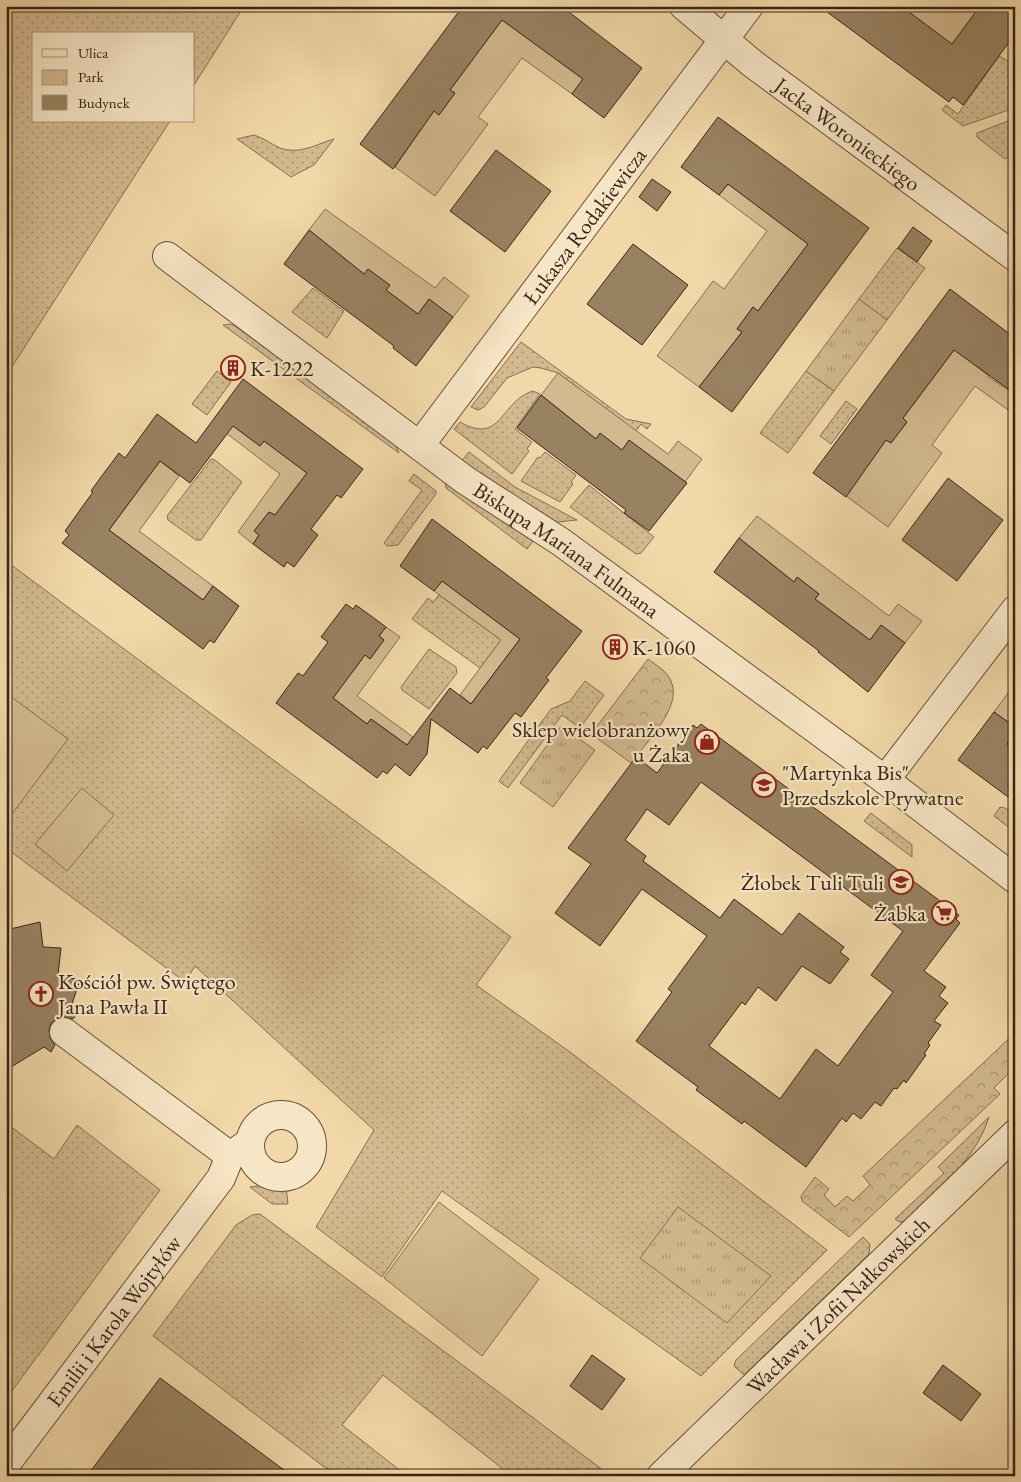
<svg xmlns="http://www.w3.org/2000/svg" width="1021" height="1482" viewBox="0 0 1021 1482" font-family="'EB Garamond',serif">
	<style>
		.grass { fill: url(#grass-dots); stroke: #866e52 }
		.forest { fill: url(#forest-crowns); stroke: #866e52 }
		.park { fill: url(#park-tufts); stroke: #866e52 }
		.garden { fill: #d3b98f; stroke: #866e52 }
		.building { fill: #998262; stroke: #392416; fill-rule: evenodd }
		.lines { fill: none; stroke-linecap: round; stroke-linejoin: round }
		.minor-casing { stroke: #67513a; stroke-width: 30 }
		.minor { stroke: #f7e6c6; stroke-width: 28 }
		.labels { text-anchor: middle; stroke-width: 4.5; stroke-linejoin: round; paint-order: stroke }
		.street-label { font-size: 22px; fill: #392416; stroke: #f7e6c6 }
		.poi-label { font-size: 22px; fill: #392416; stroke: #f7e6c6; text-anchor: start }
	</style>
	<defs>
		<pattern id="grass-dots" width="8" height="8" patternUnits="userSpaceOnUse" patternTransform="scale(1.25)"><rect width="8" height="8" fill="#d3b98f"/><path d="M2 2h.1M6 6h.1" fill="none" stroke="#ac9674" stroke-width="1.8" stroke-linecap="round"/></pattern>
		<pattern id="forest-crowns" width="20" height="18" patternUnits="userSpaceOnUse" patternTransform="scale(1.25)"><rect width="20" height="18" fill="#d3b98f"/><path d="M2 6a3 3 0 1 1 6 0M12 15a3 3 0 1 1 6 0" fill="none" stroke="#ac9674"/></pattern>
		<pattern id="park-tufts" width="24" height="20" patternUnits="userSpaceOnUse" patternTransform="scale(1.25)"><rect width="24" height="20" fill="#d3b98f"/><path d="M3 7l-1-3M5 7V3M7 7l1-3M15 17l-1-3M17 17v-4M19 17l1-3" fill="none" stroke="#ac9674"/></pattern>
	</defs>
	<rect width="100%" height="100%" fill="#f2d8a8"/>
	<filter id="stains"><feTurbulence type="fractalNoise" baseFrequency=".004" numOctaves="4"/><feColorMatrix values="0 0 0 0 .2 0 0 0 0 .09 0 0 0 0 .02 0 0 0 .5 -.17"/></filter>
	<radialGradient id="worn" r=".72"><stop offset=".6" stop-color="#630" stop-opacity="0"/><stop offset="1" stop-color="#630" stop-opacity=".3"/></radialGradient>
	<g class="grass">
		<polygon points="12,6 244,6 194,85 194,34 34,34 34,121 170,121 6,376 6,13"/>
		<polygon points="999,56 1015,65 1014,108 963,126 942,110 946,105 958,114"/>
		<polygon points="1008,121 1013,124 1010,156 1005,159 977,137 977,133"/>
		<path d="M254 135C264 138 271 144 280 148 301 155 316 144 334 139L314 165 291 177 237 139Z"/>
		<polygon points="897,248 925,268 887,320 859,299"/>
		<polygon points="313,288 344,311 327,338 292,312"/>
		<polygon points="230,324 235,326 394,442 399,453 223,325"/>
		<polygon points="521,342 626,419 651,424 647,429 641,424 636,431 558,373 541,368 533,367 507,378 484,407 478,410 471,407"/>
		<polygon points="217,371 231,382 207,415 192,404"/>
		<polygon points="806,371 834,391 788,453 760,433"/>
		<path d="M533 391 540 394 515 429 532 442 527 449 529 451 512 474 454 429 460 422C502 446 500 401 533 391Z"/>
		<polygon points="846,401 857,409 831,444 820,436"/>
		<polygon points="469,452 515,487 577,520 557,522 460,463"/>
		<polygon points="545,452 576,475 571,482 573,484 560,502 521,481 538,457 540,458"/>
		<polygon points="211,459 215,460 242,482 201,540 196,540 168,520 167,516"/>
		<polygon points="414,474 436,491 436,494 398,545 387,546 384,543 422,490 409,481"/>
		<polygon points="445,482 537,536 527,549 446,488"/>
		<polygon points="589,485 654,537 641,553 636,554 570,507"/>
		<polygon points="6,561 511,937 476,985 570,1052 827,1250 701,1376 442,1191 382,1277 316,1227 374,1130 195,966 185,982 6,848"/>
		<polygon points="439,595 501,640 480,668 412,619 428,598 433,602"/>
		<polygon points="429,649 456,667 457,673 429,709 402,690 401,687"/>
		<polygon points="585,681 604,695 580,728 562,715 508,788 499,781 551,709 570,701"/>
		<polygon points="1000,807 1005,808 1015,815 1015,832 994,816"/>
		<polygon points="871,813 912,845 912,857 864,821"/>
		<path d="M989 1117C975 1161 938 1190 905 1221L900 1222 895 1219 944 1173 938 1167Z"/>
		<polygon points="6,1123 54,1159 77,1125 160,1190 6,1399"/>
		<polygon points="266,1185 286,1187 288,1204 272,1204 250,1187"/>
		<polygon points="260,1214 611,1476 512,1476 383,1375 342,1425 407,1476 336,1476 153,1336 236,1225 252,1215"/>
		<polygon points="863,1237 870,1244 869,1254 744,1375 734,1366 736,1360"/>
	</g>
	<g class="forest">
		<path d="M648 659C656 665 667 671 671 681 683 707 646 742 631 763L594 736 595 729Z"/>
		<polygon points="1015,1033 1015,1067 994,1088 1000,1094 849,1237 802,1201 801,1196 815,1177 829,1189 824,1195 835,1207 847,1196 853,1201 870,1185 863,1176"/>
	</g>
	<g class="park">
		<polygon points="859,299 887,320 834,391 806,371"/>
		<polygon points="561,726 595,750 553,807 520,783"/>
		<polygon points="678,1207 771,1276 727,1323 640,1258"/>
	</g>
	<g class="garden">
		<polygon points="892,6 985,6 952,51"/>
		<polygon points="502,20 583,79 572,94 522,58 478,117 488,124 435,196 395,167 434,111 439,115 455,93 450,90"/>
		<polygon points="728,184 808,244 758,311 753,307 737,329 742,332 699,387 657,356 713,281 724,289 767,231 719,195"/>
		<polygon points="325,209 435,288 444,277 469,296 453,317 429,299 418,314 386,290 389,285 364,274 309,230"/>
		<polygon points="957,346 958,352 989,376 988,377 1015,394 1015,415 975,386 932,445 942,453 888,527 846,496 886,440 891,443 907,422 903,418"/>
		<polygon points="558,373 668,454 678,441 702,459 685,482 661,464 650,479 600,434 596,439 541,395"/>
		<polygon points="232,425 260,446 264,441 307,473 275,515 269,512 255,531 259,535 253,544 238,532 280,474 226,433"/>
		<polygon points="160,461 179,476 139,531 213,586 203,600 109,530"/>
		<polygon points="757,516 889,616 898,604 922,621 905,643 881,625 870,640 815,599 819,594 798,578 794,582 739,538"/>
		<polygon points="442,581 520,639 471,704 460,695 501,640 434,591"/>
		<polygon points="386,627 400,637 357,696 413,737 403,750 399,739 371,719 367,724 333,698 365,655 370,659 384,640 379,636"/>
		<polygon points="1011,689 1015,692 1015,727 994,712"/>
		<polygon points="6,693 68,739 6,822"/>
		<polygon points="82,788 114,815 67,871 35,844"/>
		<polygon points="439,1202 539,1279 482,1356 384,1278"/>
	</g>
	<g class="building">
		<polygon points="463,6 561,6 642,68 604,118 572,94 583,79 502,20 450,90 455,93 439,115 434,111 393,169 360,144"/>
		<polygon points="819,6 901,6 952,44 980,6 1002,6 1015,15 1015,34 963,105 953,97 949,102"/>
		<polygon points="718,117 869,228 732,412 699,387 742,332 737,329 753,307 758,311 808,244 728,184 719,195 681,167"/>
		<polygon points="496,150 551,191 505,252 450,211"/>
		<polygon points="652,179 671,192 657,211 639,197"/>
		<polygon points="913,227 932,241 917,262 898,248"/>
		<polygon points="309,230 364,274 368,269 390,285 386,290 418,314 429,299 453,317 416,366 393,348 394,346 284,264"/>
		<polygon points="633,244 688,285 642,345 587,304"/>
		<polygon points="950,289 1015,338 1015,394 954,350 903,418 907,422 891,443 886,440 846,497 813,473"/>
		<polygon points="243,379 363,469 341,498 337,495 311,529 318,535 294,567 287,562 284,567 253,544 259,535 254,531 269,512 275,515 307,473 264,441 260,446 233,426 190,483 160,461 109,530 203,600 213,586 239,606 214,643 210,640 203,649 62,543 69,535 65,531 93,492 91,491 101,477 119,453 125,458 157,414 196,443"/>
		<polygon points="541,395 596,439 600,433 622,450 629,440 687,483 649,531 624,513 626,510 517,428"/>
		<polygon points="948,478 1003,520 957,581 902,540"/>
		<polygon points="432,519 582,631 546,678 549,680 521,717 515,713 487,749 483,746 478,753 431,719 427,754 410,776 395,764 387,774 383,771 377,778 276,703 298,673 303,676 328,642 321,637 346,604 353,609 356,605 386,627 379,636 384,640 370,659 365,655 333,698 367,724 371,719 407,745 450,688 471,704 520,639 442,581 434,591 400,566"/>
		<polygon points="739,538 794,582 797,577 819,594 815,599 870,640 881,625 905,643 868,692 818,652 819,651 714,572"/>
		<polygon points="994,712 1015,727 1015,733 1007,744 1015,750 1015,802 958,760"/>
		<path d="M701 724 959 915 956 919 960 923 924 971 946 987 939 996 948 1003 934 1021 941 1025 928 1043 930 1045 924 1054 926 1055 906 1083 904 1080 897 1089 894 1088 881 1106 875 1102 861 1119 853 1113 846 1122 842 1118 806 1167 744 1121 742 1124 696 1090 698 1087 636 1041 672 992 668 989 707 936 642 889 600 946 555 913 591 864 568 848 636 757 657 773 693 725 697 728ZM701 782 903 931 871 975 893 992 865 1029 838 1066 816 1049 780 1099 709 1046 742 1002 745 1005 758 987 776 1001 802 966 830 984 849 959 840 952 844 947 799 913 782 935 734 899 720 918 643 861 646 856 625 840 647 809 669 825Z"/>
		<polygon points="40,922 43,947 61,948 58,975 80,980 71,1007 78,1012 73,1019 66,1017 58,1018 51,1023 49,1030 50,1038 55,1045 51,1052 44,1047 6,1070 6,930"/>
		<polygon points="592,1355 625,1379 602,1410 570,1386"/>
		<polygon points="943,1365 981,1394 961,1421 923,1393"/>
		<polygon points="160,1378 292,1476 87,1476"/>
	</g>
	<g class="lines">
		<defs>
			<g id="minor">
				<path id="s1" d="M684 6 753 64 1015 257"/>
				<path id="s2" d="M167 256 465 480 561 542 885 780 1015 879"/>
				<path id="s3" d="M420 445 749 6"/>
				<polyline points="885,780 1015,610"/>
				<polyline points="64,1032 230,1156"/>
				<circle cx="281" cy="1146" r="31"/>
				<path id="s4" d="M6 1464 221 1178 230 1156 250 1142"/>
				<path id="s5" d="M661 1476 1015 1134"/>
			</g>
		</defs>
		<use href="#minor" class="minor-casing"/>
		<use href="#minor" class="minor"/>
	</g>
	<defs>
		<symbol id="building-ring" viewBox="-11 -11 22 22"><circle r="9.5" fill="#f7e6c6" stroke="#8f2418" stroke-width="1.5"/><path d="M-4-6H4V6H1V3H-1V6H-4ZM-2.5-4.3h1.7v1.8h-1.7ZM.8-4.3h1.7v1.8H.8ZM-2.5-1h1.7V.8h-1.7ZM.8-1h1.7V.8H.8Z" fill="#8f2418"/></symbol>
		<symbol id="shop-ring" viewBox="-11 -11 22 22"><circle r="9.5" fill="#f7e6c6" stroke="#8f2418" stroke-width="1.5"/><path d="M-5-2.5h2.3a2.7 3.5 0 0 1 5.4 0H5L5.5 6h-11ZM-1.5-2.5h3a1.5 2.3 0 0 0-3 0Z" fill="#8f2418"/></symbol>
		<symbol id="school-ring" viewBox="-11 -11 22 22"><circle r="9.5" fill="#f7e6c6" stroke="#8f2418" stroke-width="1.5"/><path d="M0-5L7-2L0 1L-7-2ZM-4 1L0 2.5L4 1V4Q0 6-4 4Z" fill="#8f2418"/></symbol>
		<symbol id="supermarket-ring" viewBox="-11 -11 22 22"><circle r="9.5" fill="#f7e6c6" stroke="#8f2418" stroke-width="1.5"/><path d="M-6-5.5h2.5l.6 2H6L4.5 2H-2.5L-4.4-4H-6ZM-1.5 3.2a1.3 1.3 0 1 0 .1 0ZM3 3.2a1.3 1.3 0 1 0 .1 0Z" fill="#8f2418"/></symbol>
		<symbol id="church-ring" viewBox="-11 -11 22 22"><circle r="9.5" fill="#f7e6c6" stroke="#8f2418" stroke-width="1.5"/><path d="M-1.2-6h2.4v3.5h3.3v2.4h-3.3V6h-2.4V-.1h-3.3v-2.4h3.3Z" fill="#8f2418"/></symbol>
	</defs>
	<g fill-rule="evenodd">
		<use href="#building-ring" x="219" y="354" width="28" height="28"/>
		<use href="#building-ring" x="601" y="633" width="28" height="28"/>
		<use href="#shop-ring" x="693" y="728" width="28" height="28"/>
		<use href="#school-ring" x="750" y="771" width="28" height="28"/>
		<use href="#school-ring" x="887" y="868" width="28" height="28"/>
		<use href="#supermarket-ring" x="930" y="899" width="28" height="28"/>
		<use href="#church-ring" x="27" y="980" width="28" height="28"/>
	</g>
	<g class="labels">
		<g class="street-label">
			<text dy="8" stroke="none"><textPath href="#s1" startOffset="208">Jacka Woronieckiego</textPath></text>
			<text dy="8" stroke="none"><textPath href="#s3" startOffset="274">Łukasza Rodakiewicza</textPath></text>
			<text dy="8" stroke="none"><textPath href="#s2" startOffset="496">Biskupa Mariana Fulmana</textPath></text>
			<text dy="8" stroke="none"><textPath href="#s5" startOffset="246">Wacława i Zofii Nałkowskich</textPath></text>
			<text dy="8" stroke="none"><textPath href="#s4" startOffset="179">Emilii i Karola Wojtyłów</textPath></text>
		</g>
		<g class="poi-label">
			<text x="250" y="376">K-1222</text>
			<text x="632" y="655">K-1060</text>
			<text x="690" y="737" text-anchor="end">Sklep wielobranżowy<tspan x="690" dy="25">u Żaka</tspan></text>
			<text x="782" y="780">"Martynka Bis"<tspan x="782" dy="25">Przedszkole Prywatne</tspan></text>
			<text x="884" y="890" text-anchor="end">Żłobek Tuli Tuli</text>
			<text x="926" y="921" text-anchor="end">Żabka</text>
			<text x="58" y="989">Kościół pw. Świętego<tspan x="58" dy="25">Jana Pawła II</tspan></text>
		</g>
	</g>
	<rect width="1021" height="1482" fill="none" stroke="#f2d8a8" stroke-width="25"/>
	<rect x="8" y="8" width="1006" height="1467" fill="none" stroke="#392416" stroke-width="2.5"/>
	<rect x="12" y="12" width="996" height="1457" fill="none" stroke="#392416"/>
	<rect x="32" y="32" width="162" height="90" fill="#f7e6c6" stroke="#ab9880"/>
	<rect x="42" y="49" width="25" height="8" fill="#f7e6c6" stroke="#ab9880"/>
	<text x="78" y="58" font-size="15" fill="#392416">Ulica</text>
	<rect x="42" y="70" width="25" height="15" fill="url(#park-tufts)" stroke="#ab9880"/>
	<text x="78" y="82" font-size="15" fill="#392416">Park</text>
	<rect x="42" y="95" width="25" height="15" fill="#998262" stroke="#ab9880"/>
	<text x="78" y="108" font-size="15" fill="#392416">Budynek</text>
	<rect width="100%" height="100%" filter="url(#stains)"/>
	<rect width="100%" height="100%" fill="url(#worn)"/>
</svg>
